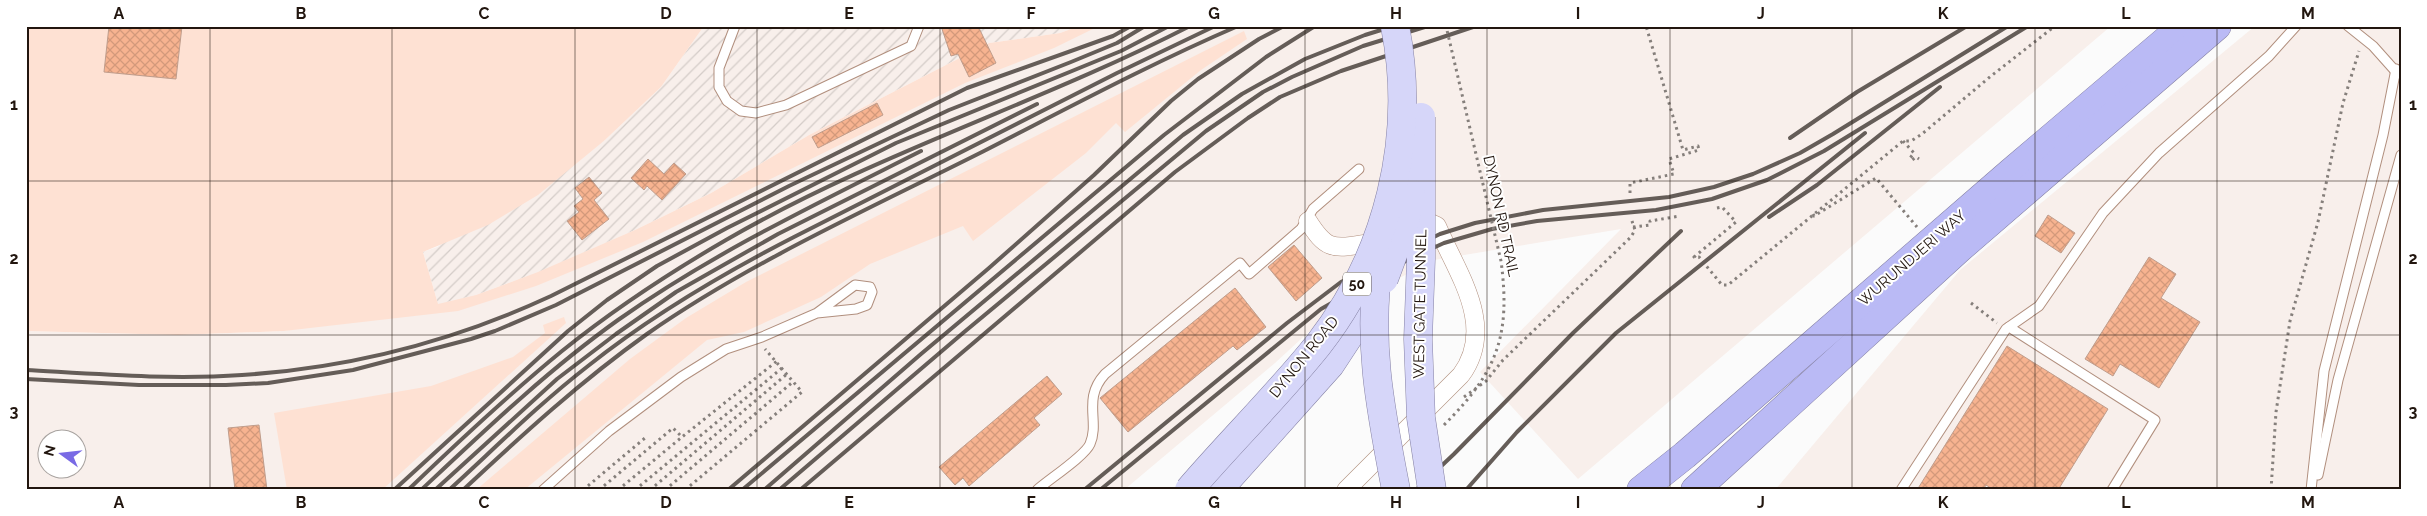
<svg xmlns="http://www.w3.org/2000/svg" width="2427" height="516" viewBox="0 0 2427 516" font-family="Raleway,sans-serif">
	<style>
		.built { fill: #f8efeb; fill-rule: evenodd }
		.industrial { fill: url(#industrial-furrows) }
		.green { fill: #fee1d3 }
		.building { fill: url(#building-cross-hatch); stroke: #bf9d8c }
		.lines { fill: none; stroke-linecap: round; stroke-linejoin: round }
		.lane-casing { stroke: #b18f7e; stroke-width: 11 }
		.street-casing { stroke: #b18f7e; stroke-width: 19 }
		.primary-casing { stroke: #8581a4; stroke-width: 29 }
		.highway-casing { stroke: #8581a4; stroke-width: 29 }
		.path { stroke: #857f7b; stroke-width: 3; stroke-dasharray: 2.5 4; stroke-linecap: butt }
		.lane { stroke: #fff; stroke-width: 9 }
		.street { stroke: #fff; stroke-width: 18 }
		.primary { stroke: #d6d6f9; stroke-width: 28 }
		.highway { stroke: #babaf5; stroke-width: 28 }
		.rail { stroke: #655d58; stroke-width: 4 }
		.primary-bridge-casing { stroke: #8581a4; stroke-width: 29; stroke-linecap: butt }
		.path-bridge { stroke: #857f7b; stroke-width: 3; stroke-dasharray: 2.5 4; stroke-linecap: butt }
		.primary-bridge { stroke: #d6d6f9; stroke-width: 28 }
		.grid { fill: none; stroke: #22160f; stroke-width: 1; stroke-opacity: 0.55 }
		.labels { text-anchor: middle; stroke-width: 4; stroke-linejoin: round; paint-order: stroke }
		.shield { fill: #fff; stroke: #645c57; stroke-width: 1 }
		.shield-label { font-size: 14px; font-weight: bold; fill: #22160f }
		.street-label { font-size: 15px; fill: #22160f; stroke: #fff }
		.neatline { fill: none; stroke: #22160f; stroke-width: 2 }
		.grid-label { font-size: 16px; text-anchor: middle; font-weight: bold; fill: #22160f }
	</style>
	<defs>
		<pattern id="industrial-furrows" width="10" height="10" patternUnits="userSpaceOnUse" patternTransform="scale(1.25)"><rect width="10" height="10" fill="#f8efeb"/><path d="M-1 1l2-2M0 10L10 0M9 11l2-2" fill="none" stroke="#d4ccc8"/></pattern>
		<pattern id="building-cross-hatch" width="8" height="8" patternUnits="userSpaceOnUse" patternTransform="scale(1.25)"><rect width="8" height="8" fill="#f7b390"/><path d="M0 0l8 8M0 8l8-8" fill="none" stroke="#d3997b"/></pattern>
	</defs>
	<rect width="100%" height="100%" fill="#fbfbfb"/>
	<g class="built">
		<path d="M1079 26H2111L1578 479 1480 372 1621 229 1434 260 1325 317 1275 363 1124 490H26V331L178 335 284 331 476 295 538 272 635 230ZM48 438H78V468H48Z"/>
		<polygon points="2255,26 2401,26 2401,490 1775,490 1960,270"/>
	</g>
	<polygon class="industrial" points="704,26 1079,26 1060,33 989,43 809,135 711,193 635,230 539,272 476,295 438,304 423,252 437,247 605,140 661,87"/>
	<g class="green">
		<polygon points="26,26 704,26 661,87 605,140 538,195 488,225 423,252 438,304 476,295 538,272 635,230 711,193 809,135 989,43 1060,33 1079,26 1099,26 1054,48 965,83 643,242 536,286 458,311 284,331 178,335 26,331"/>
		<polygon points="1244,31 1247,39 1201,70 1125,132 1116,123 1086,153 973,241 963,226 870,264 821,297 744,332 707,340 524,490 476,490 630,359 686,318 746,282"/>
		<polygon points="564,317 566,323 382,490 287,490 274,413 431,386 513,357 545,333 543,325"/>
	</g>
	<g class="building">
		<polygon points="109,26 182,26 176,79 104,72"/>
		<polygon points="941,26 978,26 996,63 969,77 958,54 951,56"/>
		<polygon points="877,103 883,115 818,148 812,137"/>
		<polygon points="648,159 664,174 674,163 686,174 662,200 647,186 644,190 631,178"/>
		<polygon points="589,177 602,193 594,200 609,219 582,240 567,221 579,212 574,206 583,199 575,188"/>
		<polygon points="2048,215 2075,233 2061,253 2035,236"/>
		<polygon points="1294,245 1322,278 1296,301 1268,267"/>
		<polygon points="2149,257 2176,274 2161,298 2200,322 2159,388 2120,364 2113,376 2085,359"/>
		<polygon points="1235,288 1266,327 1237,350 1233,346 1128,432 1100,398"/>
		<polygon points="2007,346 2108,409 2058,490 1994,490 1986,485 1983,490 1917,490"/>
		<polygon points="1047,376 1062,394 1034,418 1040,425 969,486 963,478 955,485 939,467"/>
		<polygon points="259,425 267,490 235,490 228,428"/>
	</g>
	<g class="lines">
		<defs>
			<g id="lane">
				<polyline points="735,26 719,68 719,87 727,101 741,111 756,113 786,105 911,46 919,26"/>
				<polyline points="2348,26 2373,46 2398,74"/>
				<polyline points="2009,327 2155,420 2112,490"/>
				<polyline points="2318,475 2338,380 2401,155"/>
				<polyline points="543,490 609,431 681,377 726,349 762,337 817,313 855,285 870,287 872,292 867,305 856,309 817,313"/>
				<path d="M1037 490C1048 480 1085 456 1090 444 1100 421 1082 399 1105 374L1240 263 1249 274 1301 229 1313 209 1359 169"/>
				<polyline points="1901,490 2006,329 2039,306 2103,213 2159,153 2269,56 2296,26"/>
				<polyline points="2311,490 2324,371 2383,135 2396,69"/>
			</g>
			<g id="street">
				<path d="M1308 221C1325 248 1332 250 1363 244"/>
				<path d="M1346 490 1461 375C1497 326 1457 273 1437 226L1426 221"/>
			</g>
			<polyline id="primary" points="1218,490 1330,365 1374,298"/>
			<g id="highway">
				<polyline points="1641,490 1685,455 2011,172 2183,26"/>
				<polyline points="1695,490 1960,248 2217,26"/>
			</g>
		</defs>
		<use href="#lane" class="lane-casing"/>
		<use href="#street" class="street-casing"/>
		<use href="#primary" class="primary-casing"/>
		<use href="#highway" class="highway-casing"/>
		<g class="path">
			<polyline points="1903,141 1914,153 1910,158 1912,160 1916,157 1919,159"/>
			<polyline points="1630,193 1630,183 1674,174 1669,159 1699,150 1698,146 1683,150 1646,26"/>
			<polyline points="1717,208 1722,207 1736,222 1694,257 1699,257 1722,285 1728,285 1903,141 1911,141 1922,134 1991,76 2055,26"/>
			<polyline points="1813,214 1814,216 1876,178 1917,227"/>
			<polyline points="1633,227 1650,225 1650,221 1680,216"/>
			<polyline points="1971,303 1997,323"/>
			<polyline points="1464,397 1486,381 1503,360 1631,237 1635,230 1632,221"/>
			<polyline points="583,490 645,438"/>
			<polyline points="599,490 673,428 682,437 777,361"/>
			<polyline points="618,490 682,437"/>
			<polyline points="635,490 782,368"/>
			<polyline points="650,490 787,374"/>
			<polyline points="665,490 794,381"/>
			<polyline points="685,490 802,392 765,349"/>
			<polyline points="2271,490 2276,412 2290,321 2318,222 2343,103 2359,51"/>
		</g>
		<use href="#lane" class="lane"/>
		<use href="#street" class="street"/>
		<use href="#primary" class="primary"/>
		<use href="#highway" class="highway"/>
		<g class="rail">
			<polyline points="1790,138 1857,92 1967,26"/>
			<polyline points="1769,217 1817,185 1940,87"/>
			<path d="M26 370C97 374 170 380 242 375 348 368 454 341 551 296L967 88 1113 36 1131 26"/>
			<polyline points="26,379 139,385 226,385 268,383 353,370 471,339 495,331 556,305 789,186 949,110 1071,62 1117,43 1145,26"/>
			<polyline points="394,490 568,331 607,300 657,266 727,228 896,143 1121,51 1169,26"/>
			<path d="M408 490C458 442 508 395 562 351 613 310 669 273 726 240 874 154 1038 104 1190 26"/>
			<path d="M421 490C485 430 548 370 618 320 713 253 818 203 921 151"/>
			<polyline points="435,490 557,379 616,334 676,292 778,234 1037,104"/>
			<path d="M449 490C495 448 539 404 588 366 652 315 722 274 794 237L1117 73 1215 26"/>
			<path d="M463 490C522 435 581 381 647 334 752 261 871 208 984 151 1068 108 1152 63 1238 26"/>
			<polyline points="728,490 989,268 1094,175 1171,101 1198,79 1259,39 1284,26"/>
			<polyline points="742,490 1164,135 1266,57 1315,26"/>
			<polyline points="764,490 921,354 1183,135 1242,94 1305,59 1365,35 1394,26"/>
			<polyline points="779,490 963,333 1206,131 1263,92 1292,77 1363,46 1428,26"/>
			<polyline points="800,490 1175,172 1248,118 1280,97 1341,71 1476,26"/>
			<polyline points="1084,490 1287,323 1341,282 1440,234 1475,223 1543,210 1669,197 1714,187 1753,174 1800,153 1833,134 2008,26"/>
			<polyline points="1100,490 1321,309 1411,258 1444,243 1492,229 1537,221 1656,210 1712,199 1767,180 1824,151 2028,26"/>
			<polyline points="1416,490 1454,454 1573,333 1681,231"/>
			<polyline points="1466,490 1517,432 1616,333 1865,133"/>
		</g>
		<defs>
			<g id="primary-bridge">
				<polyline points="1421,117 1421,259 1418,339 1421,418 1432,490"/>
				<path d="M1380 254C1366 337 1380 408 1396 490"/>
				<polyline points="1384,279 1404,225 1411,194"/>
				<path d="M1189 490C1231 441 1278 395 1318 345 1388 255 1417 138 1395 26"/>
			</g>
		</defs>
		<use href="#primary-bridge" class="primary-bridge-casing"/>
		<path class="path-bridge" d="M1444 425C1497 372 1511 336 1501 261L1446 26"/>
		<use href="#primary-bridge" class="primary-bridge"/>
	</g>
	<path class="grid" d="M210 26V490M392 26V490M575 26V490M757 26V490M940 26V490M1122 26V490M1305 26V490M1487 26V490M1670 26V490M1852 26V490M2035 26V490M2217 26V490M26 181H2401M26 335H2401"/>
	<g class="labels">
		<rect class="shield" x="1343" y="272.5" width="28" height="23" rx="4"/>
		<g class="shield-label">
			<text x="1357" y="289">50</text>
		</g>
		<g class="street-label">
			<text transform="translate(1501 216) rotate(78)" y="5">DYNON RD TRAIL</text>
			<text transform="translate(1912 258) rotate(-41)" y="5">WURUNDJERI WAY</text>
			<text transform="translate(1420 304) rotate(-89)" y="5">WEST GATE TUNNEL</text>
			<text transform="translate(1304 357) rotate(-51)" y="5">DYNON ROAD</text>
		</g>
	</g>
	<rect width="2427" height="516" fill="none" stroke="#ffffff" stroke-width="55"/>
	<g transform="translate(62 454) rotate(285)"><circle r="24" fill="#ffffff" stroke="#a7a29f"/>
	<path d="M0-4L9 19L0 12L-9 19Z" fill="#796ae5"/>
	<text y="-8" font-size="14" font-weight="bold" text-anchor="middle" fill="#22160f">N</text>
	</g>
	<rect x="28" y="28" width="2372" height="460" class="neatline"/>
	<g class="grid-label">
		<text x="119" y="19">A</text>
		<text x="301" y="19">B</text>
		<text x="484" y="19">C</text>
		<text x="666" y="19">D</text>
		<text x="849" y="19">E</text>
		<text x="1031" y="19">F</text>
		<text x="1214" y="19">G</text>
		<text x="1396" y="19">H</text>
		<text x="1578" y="19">I</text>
		<text x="1761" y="19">J</text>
		<text x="1943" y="19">K</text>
		<text x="2126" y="19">L</text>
		<text x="2308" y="19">M</text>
		<text x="14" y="110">1</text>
		<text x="2413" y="110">1</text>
		<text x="14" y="264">2</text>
		<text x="2413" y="264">2</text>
		<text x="14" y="417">3</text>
		<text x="2413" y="417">3</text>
		<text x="119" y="508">A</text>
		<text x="301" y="508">B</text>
		<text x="484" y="508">C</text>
		<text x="666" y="508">D</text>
		<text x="849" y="508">E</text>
		<text x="1031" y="508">F</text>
		<text x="1214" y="508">G</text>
		<text x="1396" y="508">H</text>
		<text x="1578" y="508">I</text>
		<text x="1761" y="508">J</text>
		<text x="1943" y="508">K</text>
		<text x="2126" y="508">L</text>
		<text x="2308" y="508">M</text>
	</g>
</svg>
